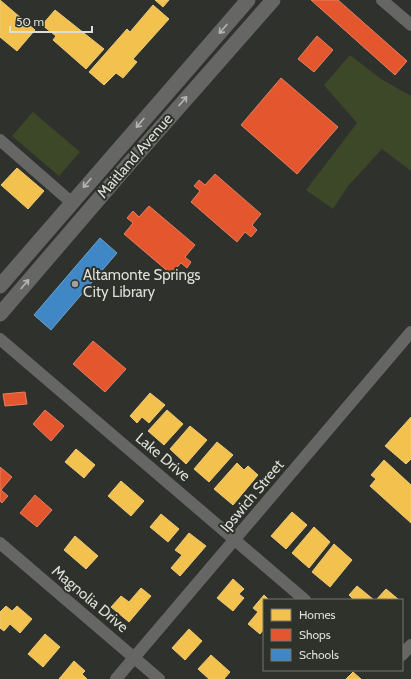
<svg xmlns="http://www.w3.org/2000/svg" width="411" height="679" viewBox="0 0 411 679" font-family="Cabin,sans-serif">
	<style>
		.green { fill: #3d4828 }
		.homes { fill: #f2c14e; stroke: #ecca78 }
		.shops { fill: #e4572e; stroke: #e28062 }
		.schools { fill: #3f88c5; stroke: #6ea2cb }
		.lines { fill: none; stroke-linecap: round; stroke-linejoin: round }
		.minor { stroke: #666764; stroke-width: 12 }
		.major { stroke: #666764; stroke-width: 15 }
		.oneway { stroke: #b3b5b1 }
		.poi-dot { fill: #a0a29d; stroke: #2f322b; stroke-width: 1.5 }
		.labels { text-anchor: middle; stroke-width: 4; stroke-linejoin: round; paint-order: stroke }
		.street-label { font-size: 15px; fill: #dddfda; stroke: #2f322b }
		.poi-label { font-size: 15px; fill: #dddfda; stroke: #2f322b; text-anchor: start }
	</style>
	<rect width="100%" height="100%" fill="#2f312c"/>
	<g class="green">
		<polygon points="350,55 381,79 411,96 411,171 382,149 348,186 333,209 306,190 357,123 324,85"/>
		<polygon points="33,112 80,152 59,176 12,136"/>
	</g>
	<g class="homes">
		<polygon points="0,0 35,30 17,51 0,37"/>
		<polygon points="155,0 169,0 163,7"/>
		<polygon points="153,5 169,19 133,59 137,62 123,78 116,73 104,85 89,72 127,29 130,32"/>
		<polygon points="55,10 104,49 86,69 53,40 56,36 42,25"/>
		<polygon points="17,168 44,191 28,209 1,185"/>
		<polygon points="150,393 165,405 149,423 142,417 137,423 130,416"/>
		<polygon points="167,410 183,424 164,445 148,431"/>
		<polygon points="411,417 411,459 406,464 385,446"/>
		<polygon points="190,426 207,440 186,464 170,449"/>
		<polygon points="217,442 233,455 209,482 194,469"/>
		<polygon points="76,449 95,465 84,478 65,462"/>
		<polygon points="384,460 411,485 411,523 370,486 376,479 371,475"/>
		<polygon points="237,463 244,470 248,466 258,475 233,505 214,489"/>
		<polygon points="121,481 144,501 131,516 108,496"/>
		<polygon points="292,512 307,525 286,549 271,536"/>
		<polygon points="161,514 179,529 168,542 150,527"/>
		<polygon points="314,527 330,542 309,568 292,553"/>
		<polygon points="189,533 206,546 180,576 171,568 182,555 175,550"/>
		<polygon points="75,536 98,556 86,569 64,550"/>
		<polygon points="334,544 352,560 330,587 312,572"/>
		<polygon points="233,579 244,589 239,594 244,598 233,611 217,598"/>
		<polygon points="357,586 374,600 354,600 349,595"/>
		<polygon points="141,588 151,596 129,622 111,607 121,596 129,602"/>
		<polygon points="386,589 398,599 398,600 376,600"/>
		<polygon points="264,595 269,600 264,600 264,629 260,634 248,624 258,612 253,608"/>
		<polygon points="6,606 12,611 17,606 32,619 20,633 10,624 4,631 0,628 0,612"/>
		<polygon points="189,629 202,641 185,660 172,648"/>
		<polygon points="45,634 60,647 43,667 28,654"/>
		<polygon points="211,655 230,672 224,679 209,679 198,669"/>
		<polygon points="74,661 85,671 82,674 87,679 59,679"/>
		<polygon points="353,672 361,679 346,679"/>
	</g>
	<g class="shops">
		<polygon points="311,0 338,0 407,61 395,75"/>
		<polygon points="317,36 333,50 314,72 298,59"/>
		<polygon points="281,78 338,127 297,174 241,125"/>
		<polygon points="215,174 261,214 252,225 257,230 251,237 245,232 237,242 191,202 200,191 194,186 199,180 205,185"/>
		<polygon points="149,206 195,245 185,257 191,262 187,268 181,263 171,274 124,234 133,223 127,218 133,211 139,217"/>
		<polygon points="93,341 126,369 105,392 73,364"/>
		<polygon points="25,392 27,404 5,406 3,394"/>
		<polygon points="45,410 64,426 51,441 33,424"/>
		<polygon points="0,467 12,477 1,490 8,496 2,503 0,501"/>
		<polygon points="35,495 52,510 37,527 20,513"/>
	</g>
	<polygon class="schools" points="100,238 117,253 51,330 34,315"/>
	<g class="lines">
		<g class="minor">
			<polyline points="382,0 411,25"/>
			<polyline points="0,140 71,202"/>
			<polyline points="0,339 305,600"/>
			<polyline points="0,543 159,679"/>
			<polyline points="402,655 411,645"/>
			<polyline points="116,679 411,332"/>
		</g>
		<g class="major">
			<polyline points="0,286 248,0"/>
			<polyline points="0,314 127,166 273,0"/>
		</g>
	</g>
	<defs><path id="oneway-shaft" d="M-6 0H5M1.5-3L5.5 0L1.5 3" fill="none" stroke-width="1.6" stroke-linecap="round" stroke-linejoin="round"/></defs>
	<g class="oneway">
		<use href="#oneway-shaft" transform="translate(223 29) rotate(131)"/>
		<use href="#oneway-shaft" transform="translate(183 101) rotate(-49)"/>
		<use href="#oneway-shaft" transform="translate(140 123) rotate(131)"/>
		<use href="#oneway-shaft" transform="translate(87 183) rotate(131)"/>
		<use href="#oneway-shaft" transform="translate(25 284) rotate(-50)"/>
	</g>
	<circle class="poi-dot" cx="75" cy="284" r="4"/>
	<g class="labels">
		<g class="street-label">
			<text transform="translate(135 156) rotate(-49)" y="5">Maitland Avenue</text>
			<text transform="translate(163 457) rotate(40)" y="5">Lake Drive</text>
			<text transform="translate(252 496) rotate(-50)" y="5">Ipswich Street</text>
			<text transform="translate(90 599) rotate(40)" y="5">Magnolia Drive</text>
		</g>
		<g class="poi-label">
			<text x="83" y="280">Altamonte Springs<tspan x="83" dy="17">City Library</tspan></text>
		</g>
	</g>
	<rect x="263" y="599" width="140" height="72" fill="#2f322b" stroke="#757771"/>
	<rect x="271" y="609" width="20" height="12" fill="#f2c14e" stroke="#757771"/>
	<text x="299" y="619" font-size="12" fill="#dddfda">Homes</text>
	<rect x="271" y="629" width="20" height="12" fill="#e4572e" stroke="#757771"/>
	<text x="299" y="639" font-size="12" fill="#dddfda">Shops</text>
	<rect x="271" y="649" width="20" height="12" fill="#3f88c5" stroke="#757771"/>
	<text x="299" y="659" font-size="12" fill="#dddfda">Schools</text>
	<path d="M10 26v6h82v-6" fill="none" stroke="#dddfda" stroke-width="2"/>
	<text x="16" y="26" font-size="12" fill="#dddfda" stroke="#2f322b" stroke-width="3" paint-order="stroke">50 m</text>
</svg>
